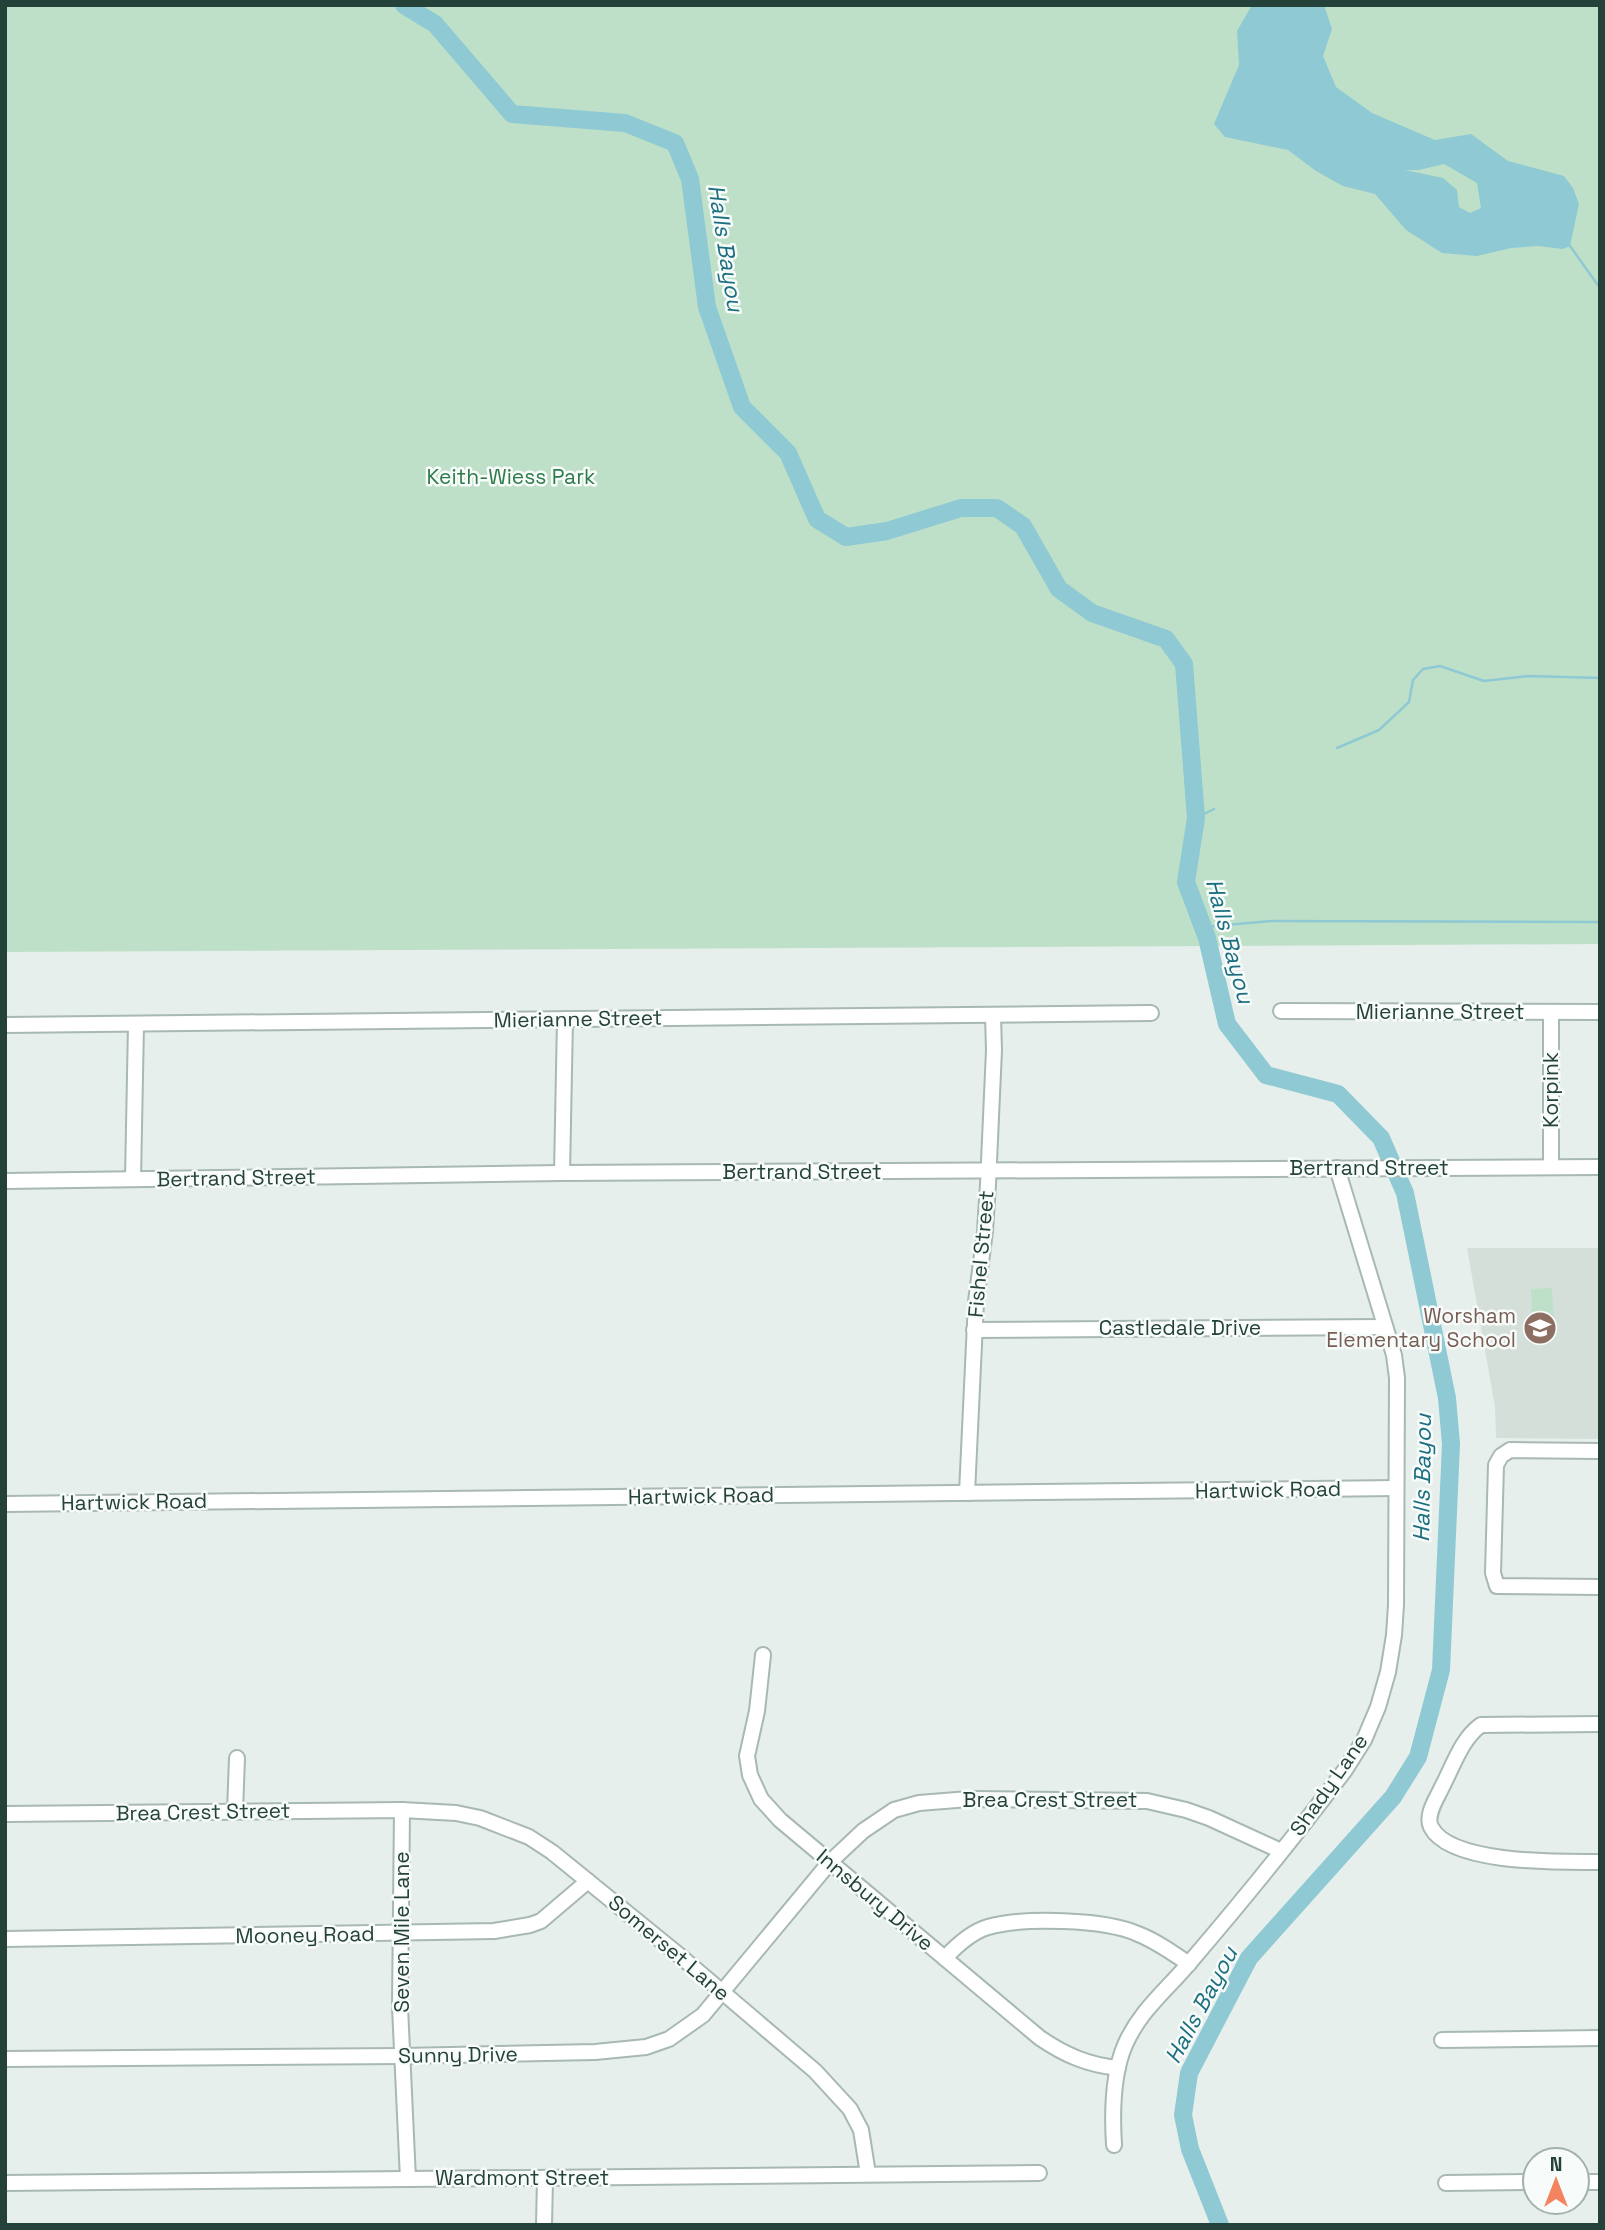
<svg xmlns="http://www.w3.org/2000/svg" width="1605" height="2230" viewBox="0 0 1605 2230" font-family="'Space Grotesk',sans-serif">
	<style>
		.built { fill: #d4dfda }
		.green { fill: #bfe0c8 }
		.water { fill: #8ec9d4; fill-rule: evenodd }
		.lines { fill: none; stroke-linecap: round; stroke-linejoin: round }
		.stream { stroke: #8ec9d4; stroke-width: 2.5 }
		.river { stroke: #8ec9d4; stroke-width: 18 }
		.minor-casing { stroke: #a8b8b2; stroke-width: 18 }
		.minor { stroke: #fff; stroke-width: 14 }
		.labels { text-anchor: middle; stroke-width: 5; stroke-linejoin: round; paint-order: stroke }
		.park-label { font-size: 21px; fill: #2d7a4b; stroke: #f7fbf9 }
		.street-label { font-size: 21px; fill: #24423a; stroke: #f7fbf9 }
		.education-label { font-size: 21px; fill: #785e54; stroke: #f7fbf9; text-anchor: end }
		.water-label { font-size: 23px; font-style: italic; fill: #1c6f80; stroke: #f7fbf9 }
	</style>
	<rect width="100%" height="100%" fill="#e6efeb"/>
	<polygon class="built" points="1467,1248 1600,1248 1600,1439 1496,1438 1495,1407"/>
	<g class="green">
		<polygon points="5,5 1600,5 1600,944 5,952"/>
		<polygon points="1552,1288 1554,1320 1532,1320 1531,1289"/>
	</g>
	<path class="water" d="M1252 5H1324L1332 29 1323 56 1336 87 1372 113 1435 140 1471 134 1508 161 1564 176 1573 188 1579 204 1570 246 1563 249 1538 246 1511 248 1477 256 1442 253 1406 230 1375 194 1343 186 1316 171 1288 150 1225 137 1214 124 1239 65 1237 31ZM1444 164 1477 183 1481 208 1470 213 1459 207 1457 190 1443 178 1405 170H1419Z"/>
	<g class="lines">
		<g class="stream">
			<polyline points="1570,246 1600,288"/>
			<polyline points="1337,748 1379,730 1409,702 1413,680 1423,669 1440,666 1484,681 1528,676 1600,678"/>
			<polyline points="1196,818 1214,809"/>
			<polyline points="1203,927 1271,921 1600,922"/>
		</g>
		<polyline class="river" points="404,5 435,24 512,114 625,123 675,143 690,179 707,307 742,407 788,453 817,519 846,537 887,531 961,508 997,508 1023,526 1059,589 1092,613 1166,639 1184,664 1196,818 1186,882 1207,938 1227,1024 1266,1075 1338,1094 1381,1138 1405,1193 1447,1398 1451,1444 1441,1670 1418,1757 1393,1797 1249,1958 1189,2073 1183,2115 1190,2149 1220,2225"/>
		<defs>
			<g id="minor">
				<polyline points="1281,1011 1600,1012"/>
				<polyline points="1551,1012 1551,1167"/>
				<polyline points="5,1025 1151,1013"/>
				<polyline points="562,1173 565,1019"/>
				<polyline points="133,1179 136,1024"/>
				<polyline points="5,1181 562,1173 1600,1167"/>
				<polyline points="974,1330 1385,1327"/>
				<polyline points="1600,1451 1510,1450 1501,1456 1496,1465 1493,1573 1497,1586 1600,1587"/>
				<polyline points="967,1493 976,1302 985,1231 988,1184 994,1050 993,1015"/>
				<polyline points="5,1504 1396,1488"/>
				<path d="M763 1655 757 1711 747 1756 750 1775 761 1799 780 1820 1040 2038C1065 2055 1088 2065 1118 2068"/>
				<path d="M1600 1724 1481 1725C1462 1738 1453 1766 1442 1787 1437 1798 1425 1815 1431 1827 1450 1865 1564 1862 1600 1862"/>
				<polyline points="402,1810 400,2007 408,2179"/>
				<polyline points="235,1811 237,1758"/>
				<polyline points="5,1814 402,1810 456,1813 480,1818 529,1837 552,1852 680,1956 815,2071 850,2109 861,2130 868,2174"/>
				<polyline points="5,1939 494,1931 530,1925 541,1921 588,1881"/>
				<path d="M945 1958C957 1945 971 1932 988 1927 1023 1917 1105 1919 1138 1934 1156 1941 1173 1953 1189 1964"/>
				<polyline points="1442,2040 1600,2038"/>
				<polyline points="5,2059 403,2056 595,2052 646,2047 669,2039 703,2015 830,1862 863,1831 894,1810 919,1803 969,1799 1147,1801 1186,1810 1209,1818 1281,1851"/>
				<path d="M1114 2145C1112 2113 1112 2075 1125 2045 1140 2010 1168 1989 1191 1961 1244 1899 1296 1835 1345 1770L1364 1740 1378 1707 1388 1672 1394 1635 1396 1605 1397 1378 1394 1355 1337 1168"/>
				<polyline points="1577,2182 1600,2182"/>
				<polyline points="5,2183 1039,2173"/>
				<polyline points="1446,2183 1535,2182"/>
				<polyline points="544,2225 545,2179"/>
			</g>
		</defs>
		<use href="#minor" class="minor-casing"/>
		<use href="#minor" class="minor"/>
	</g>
	<defs>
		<symbol id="school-disc" viewBox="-11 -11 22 22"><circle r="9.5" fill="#8d6e63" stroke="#f7fbf9"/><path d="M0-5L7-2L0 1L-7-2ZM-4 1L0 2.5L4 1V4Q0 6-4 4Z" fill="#fff"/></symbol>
	</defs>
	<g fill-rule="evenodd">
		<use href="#school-disc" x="1521" y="1309" width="38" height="38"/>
	</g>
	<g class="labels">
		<g class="park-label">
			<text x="511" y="484">Keith-Wiess Park</text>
		</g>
		<g class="street-label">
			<text x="1440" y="1019">Mierianne Street</text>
			<text transform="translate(578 1019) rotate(-1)" y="7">Mierianne Street</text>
			<text transform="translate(1551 1090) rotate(-90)" y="7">Korpink</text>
			<text x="1369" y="1175">Bertrand Street</text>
			<text x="802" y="1179">Bertrand Street</text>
			<text transform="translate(236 1178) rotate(-1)" y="7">Bertrand Street</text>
			<text transform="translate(981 1254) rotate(-85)" y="7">Fishel Street</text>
			<text x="1180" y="1335">Castledale Drive</text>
			<text transform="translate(1268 1490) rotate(-1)" y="7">Hartwick Road</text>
			<text transform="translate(701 1496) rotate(-1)" y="7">Hartwick Road</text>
			<text transform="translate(134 1502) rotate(-1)" y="7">Hartwick Road</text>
			<text transform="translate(1329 1785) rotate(-55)" y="7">Shady Lane</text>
			<text x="1050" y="1807">Brea Crest Street</text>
			<text transform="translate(203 1812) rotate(-1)" y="7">Brea Crest Street</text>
			<text transform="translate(875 1900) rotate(40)" y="7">Innsbury Drive</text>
			<text transform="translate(402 1932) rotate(-90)" y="7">Seven Mile Lane</text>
			<text transform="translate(305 1935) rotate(-1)" y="7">Mooney Road</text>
			<text transform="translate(669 1948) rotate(40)" y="7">Somerset Lane</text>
			<text transform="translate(458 2055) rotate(-1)" y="7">Sunny Drive</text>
			<text x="522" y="2185">Wardmont Street</text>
		</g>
		<g class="education-label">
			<text x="1516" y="1323">Worsham<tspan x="1516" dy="24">Elementary School</tspan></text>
		</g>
		<g class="water-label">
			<text transform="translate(726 248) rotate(81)" y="8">Halls Bayou</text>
			<text transform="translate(1230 941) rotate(75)" y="8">Halls Bayou</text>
			<text transform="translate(1422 1478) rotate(-89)" y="8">Halls Bayou</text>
			<text transform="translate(1201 2005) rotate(-62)" y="8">Halls Bayou</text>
		</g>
	</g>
	<rect width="1605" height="2230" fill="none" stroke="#24423a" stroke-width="14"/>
	<g transform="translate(1556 2181)"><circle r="33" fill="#f7fbf9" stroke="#a3b1ad" stroke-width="2"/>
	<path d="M0-5L12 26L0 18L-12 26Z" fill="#f4845f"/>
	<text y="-10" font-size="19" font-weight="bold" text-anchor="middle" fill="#24423a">N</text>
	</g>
</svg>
